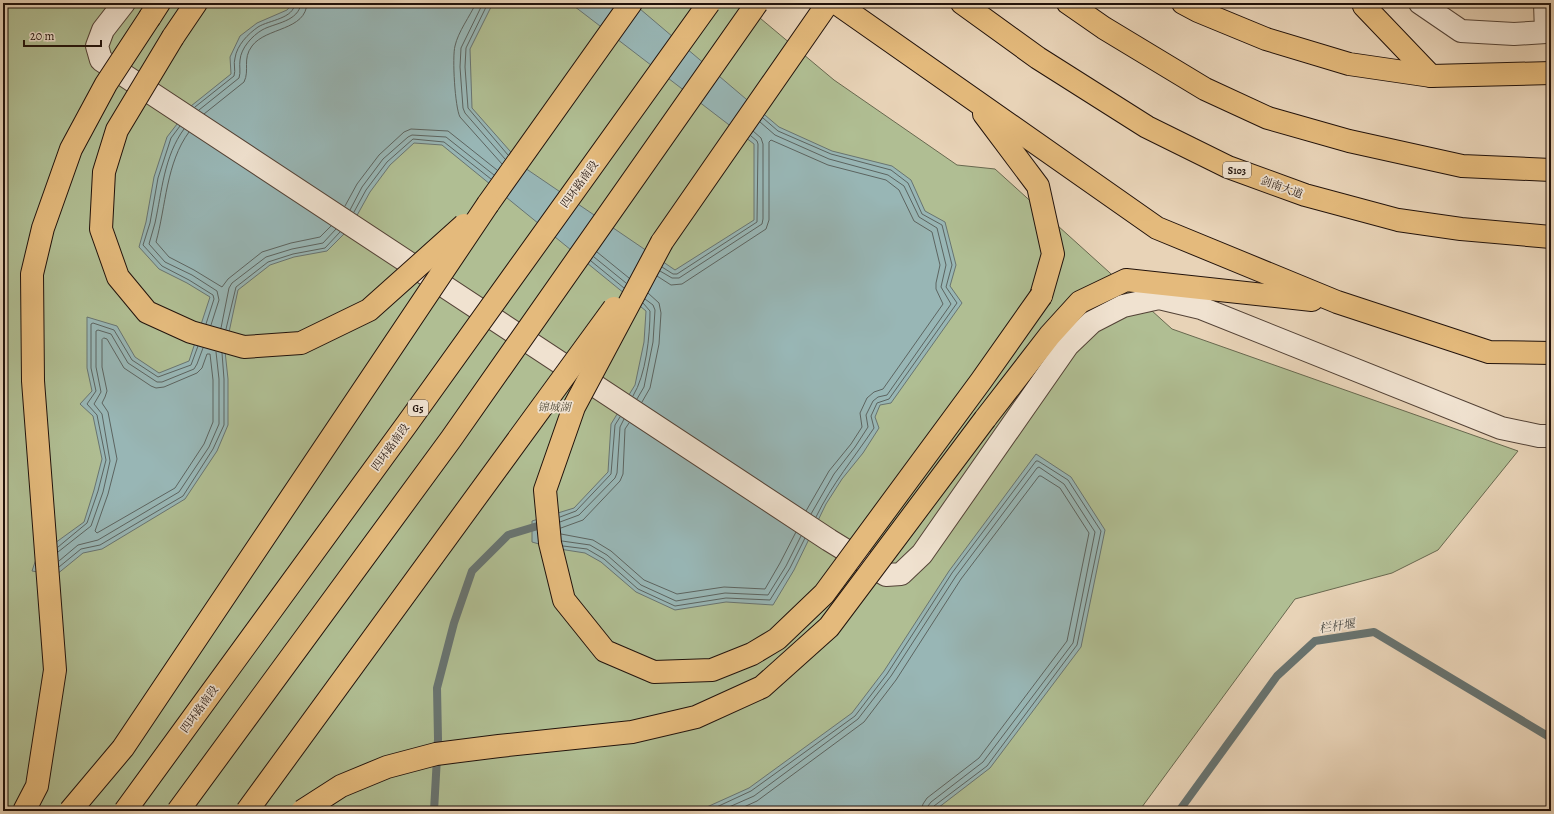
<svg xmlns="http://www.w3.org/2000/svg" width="1554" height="814" viewBox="0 0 1554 814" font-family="Alegreya,'Noto Serif SC',serif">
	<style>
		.green { fill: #b0be93; stroke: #68684f }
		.water { fill: #98b6b5; stroke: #687471 }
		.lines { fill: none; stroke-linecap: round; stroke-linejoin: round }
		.shore { stroke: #5c6460; stroke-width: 1 }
		.stream { stroke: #687471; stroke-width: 8 }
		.minor-casing { stroke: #534236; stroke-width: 24 }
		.highway-casing { stroke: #21120b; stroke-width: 24 }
		.minor { stroke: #f0e2d0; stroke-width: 22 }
		.highway { stroke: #e4ba7c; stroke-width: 22 }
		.highway-bridge-casing { stroke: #21120b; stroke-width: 24; stroke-linecap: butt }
		.highway-bridge { stroke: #e4ba7c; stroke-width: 22 }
		.labels { text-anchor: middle; stroke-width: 3.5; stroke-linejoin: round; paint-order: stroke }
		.shield { fill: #f0e2d0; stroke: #5f5046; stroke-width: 1 }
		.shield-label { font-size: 10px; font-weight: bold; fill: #21120b }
		.street-label { font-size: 11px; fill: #21120b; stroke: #f0e2d0 }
		.park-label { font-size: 11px; font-style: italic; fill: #534e3b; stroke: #f0e2d0 }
		.water-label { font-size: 12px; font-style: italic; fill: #4b4b46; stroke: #f0e2d0 }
	</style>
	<rect width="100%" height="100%" fill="#e8d3b7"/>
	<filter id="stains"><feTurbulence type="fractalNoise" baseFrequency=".005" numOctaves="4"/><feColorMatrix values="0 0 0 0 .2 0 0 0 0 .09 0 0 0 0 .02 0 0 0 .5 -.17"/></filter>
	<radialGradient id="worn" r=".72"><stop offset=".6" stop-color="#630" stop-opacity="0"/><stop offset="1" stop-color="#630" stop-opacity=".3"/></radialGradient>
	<polygon class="green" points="3,3 742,3 834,80 957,165 995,169 1172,329 1518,451 1438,550 1392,573 1295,599 1139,811 3,811"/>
	<g class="water">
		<polygon points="293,3 499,3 492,5 470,49 472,108 525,168 675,270 754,220 754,144 570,3 633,3 779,127 832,151 892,166 911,180 925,211 945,222 956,265 950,286 962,303 891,403 880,405 875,417 879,428 863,453 842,479 826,504 794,570 773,605 726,602 675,610 636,592 601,562 585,553 553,548 532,542 532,521 574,508 608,472 611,424 635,385 644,342 646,311 442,145 414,143 390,165 370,192 350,228 327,251 294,257 270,265 238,290 225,351 228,379 228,425 217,451 185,499 102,549 83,553 56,575 32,571 37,556 84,522 94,490 102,459 93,416 80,404 92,391 87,368 87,317 117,326 135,357 159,373 189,361 210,297 187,283 159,269 139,247 146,222 154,177 167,137 191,106 231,74 230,57 240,36 257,23 287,10"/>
		<polygon points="1036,454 1071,477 1105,530 1081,647 990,768 934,811 698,811 749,788 852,713 884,671 949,571"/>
	</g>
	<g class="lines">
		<g class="shore">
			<path d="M476 3C470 16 458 32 455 46 452 57 455 108 460 117L502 164"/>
			<polyline points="483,3 461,48 460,67 463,108 465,113 505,159"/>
			<polyline points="488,3 466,48 465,67 468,108 508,155"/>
			<path d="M195 107 234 76C236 70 233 64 235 58 237 45 248 34 258 27 269 20 294 19 295 3"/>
			<path d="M199 110 239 78C241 72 239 66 240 60 241 48 252 36 262 30 274 23 299 22 301 3"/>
			<path d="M204 114 244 82C250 70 242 59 252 46 266 27 306 31 307 3"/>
			<path d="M763 118 778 131 831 154 891 170 908 183 922 214 942 225 952 265 946 287 957 303 889 399 877 403 871 416 874 428C854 458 832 484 816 517"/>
			<polyline points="760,122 775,135 829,159 888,175 904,186 919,217 937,228 946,265 941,287 951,304 887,395 878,397 873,401 866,415 868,427 855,447 834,474 811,514"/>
			<polyline points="180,126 171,138 158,178 150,223 143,245 162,266 189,280 213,295 214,299 206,324"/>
			<path d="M184 129C164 156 162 191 155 223 153 230 151 237 149 244L165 262 192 275 217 291 219 300 211 325"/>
			<path d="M189 132C166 163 166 206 156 242L169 257 194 270 222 287 228 279 262 252 291 243 320 237 331 226"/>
			<polyline points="345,206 357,184 379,155 404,132 411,129 448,131 497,170"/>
			<polyline points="350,210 362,187 383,159 408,137 412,135 446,137 494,175"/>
			<polyline points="354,212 366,190 387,162 413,139 444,142 491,179"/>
			<polyline points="597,252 629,278"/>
			<polyline points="594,257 626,283"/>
			<polyline points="591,261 624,288"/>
			<polyline points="662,267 673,274 677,274 757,222 758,144 757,141 751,136"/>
			<polyline points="660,271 672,278 679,278 762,224 763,219 763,144 761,138 753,131"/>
			<polyline points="657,276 671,285 682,284 766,229 769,220 769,142 771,140 828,165 886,180 899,190 914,221 932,232 940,265 936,283 936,289 943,304 883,389 874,392 867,398 860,413 862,427 851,444 829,471 806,511"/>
			<polyline points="221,328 229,288 232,283 266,257 292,249 323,243 336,229"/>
			<polyline points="226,329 236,287 268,262 293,254 325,248 340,232"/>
			<polygon points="104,338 107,339 124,368 151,386 156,388 164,387 197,373 202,368 207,354 210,354 213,380 213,422 204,444 175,488 97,533 95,531 108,494 117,459 108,412 102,403 105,397 107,391 102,367 102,340"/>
			<path d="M633 396C646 375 650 336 650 311L643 303"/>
			<polyline points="637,399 644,387 653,342 655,310 653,305 645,299"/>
			<polyline points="642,402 650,388 659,344 661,313 659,303 648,293"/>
			<polyline points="560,517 576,511 611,474 615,425 620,417"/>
			<polyline points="560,522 579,515 615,478 617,473 620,427 624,419"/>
			<polyline points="561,528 583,520 620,481 623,474 625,429 629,423"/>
			<polyline points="561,534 593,540 611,551 644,580 677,594 724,587 765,589 780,563 796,532"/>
			<polyline points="562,541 590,545 607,555 641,585 676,601 725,593 768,595 786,566 801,536"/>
			<polyline points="563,546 587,549 604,559 638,589 675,606 726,598 770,600 790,568 805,538"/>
			<polyline points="58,547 87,523 98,491 106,460 97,415 87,404 96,391 91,368 91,324 93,323 114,330 132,360 158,377 191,365 198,346"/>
			<polyline points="58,552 91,526 103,492 110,461 102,414 94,404 101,392 96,367 96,331 98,330 111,334 128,363 157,382 162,382 194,369 197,364 203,348"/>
			<polyline points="59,561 78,545 98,540 179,492 209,447 219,424 219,379 216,352"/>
			<polyline points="59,567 81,549 100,545 183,496 213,449 224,425 224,379 222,353"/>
			<polyline points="708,811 751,791 855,716 887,674 952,573 1036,461 1038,461 1068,480 1101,531 1077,645 987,766 934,806 933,811"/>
			<polyline points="720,811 754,796 858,719 891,676 956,576 1037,468 1039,467 1064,484 1095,532 1073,643 983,762 931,802 928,806 927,811"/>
			<polyline points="735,811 757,801 864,722 896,680 961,579 1039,476 1041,476 1060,488 1089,533 1067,641 979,758 927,798 923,804 921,811"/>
		</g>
		<g class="stream">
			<polyline points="434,811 438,739 437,688 454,623 472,571 508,535 541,525"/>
			<polyline points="1179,811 1277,676 1315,641 1374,632 1551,738"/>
		</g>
		<defs>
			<g id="minor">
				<polyline points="124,3 103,30 97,46 101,60 829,540 886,575 901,574 922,554 1068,345 1092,322 1123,306 1159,298 1201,308 1501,428 1539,436 1551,436"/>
				<polyline points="1420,3 1461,31 1514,34 1546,32 1545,3"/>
			</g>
			<g id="highway">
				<polyline points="836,3 1157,228 1337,302 1489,352 1551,353"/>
				<polyline points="962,3 1038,58 1147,127 1228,167 1305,195 1398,220 1461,229 1551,237"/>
				<polyline points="1068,3 1104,28 1205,89 1268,118 1349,141 1462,166 1551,170"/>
				<polyline points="1183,3 1198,11 1266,39 1349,64 1431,76 1551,73"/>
				<polyline points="1363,3 1364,6 1431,76"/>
				<polyline points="150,17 159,3"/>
				<polyline points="173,37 196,3"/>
				<polyline points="984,114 1038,186 1053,254 1041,296"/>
				<polyline points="488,204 631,3"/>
				<polyline points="662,242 828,3"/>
				<polyline points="985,419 1050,335 1080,302 1126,280 1312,300"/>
			</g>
		</defs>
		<use href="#minor" class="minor-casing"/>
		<use href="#highway" class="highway-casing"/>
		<use href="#minor" class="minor"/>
		<use href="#highway" class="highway"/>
		<defs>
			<g id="highway-bridge">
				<polyline points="173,37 117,130 104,172 101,229 118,277 147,312 191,332 244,347 301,343 369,310 464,225"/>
				<polyline points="662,242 574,407 545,490 550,543 564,600 605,651 654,672 712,670 752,654 777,639 824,594 981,381 1041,296"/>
				<polyline points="24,811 37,786 55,670 33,381 32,274 43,228 71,149 106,84 150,17"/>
				<polyline points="70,811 123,748 488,204"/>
				<polyline points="125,811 407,424 709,3"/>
				<polyline points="178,811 451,439 757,3"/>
				<polyline points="247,811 614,308"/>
				<polyline points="302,811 341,786 387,767 436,754 499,746 632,732 696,717 762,687 829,627 985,419"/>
			</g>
		</defs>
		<use href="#highway-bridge" class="highway-bridge-casing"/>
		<use href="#highway-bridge" class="highway-bridge"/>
	</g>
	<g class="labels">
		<g class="shield">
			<rect x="1223" y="162" width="28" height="16" rx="3"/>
			<rect x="408" y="400" width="20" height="16" rx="3"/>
		</g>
		<g class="shield-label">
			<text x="1237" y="174">S103</text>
			<text x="418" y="412">G5</text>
		</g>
		<g class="street-label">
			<text transform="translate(579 184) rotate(-54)" y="4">四环路南段</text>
			<text transform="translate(1282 187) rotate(20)" y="4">剑南大道</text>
			<text transform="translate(390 447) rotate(-54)" y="4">四环路南段</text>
			<text transform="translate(199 709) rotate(-54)" y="4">四环路南段</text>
		</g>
		<g class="park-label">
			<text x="554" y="411">锦城湖</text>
		</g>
		<g class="water-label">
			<text transform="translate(1337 626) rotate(-9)" y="4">栏杆堰</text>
		</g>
	</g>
	<rect width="1554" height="814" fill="none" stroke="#e8d3b7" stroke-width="16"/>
	<rect x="4" y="4" width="1546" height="806" fill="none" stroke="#21120b" stroke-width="2"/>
	<rect x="8" y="8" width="1538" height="798" fill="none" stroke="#21120b"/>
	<path d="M24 40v6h77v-6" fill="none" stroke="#21120b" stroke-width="2"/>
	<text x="30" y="40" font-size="12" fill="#21120b" stroke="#f0e2d0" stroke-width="3" paint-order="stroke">20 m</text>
	<rect width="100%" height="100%" filter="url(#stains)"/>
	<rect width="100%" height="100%" fill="url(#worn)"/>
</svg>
